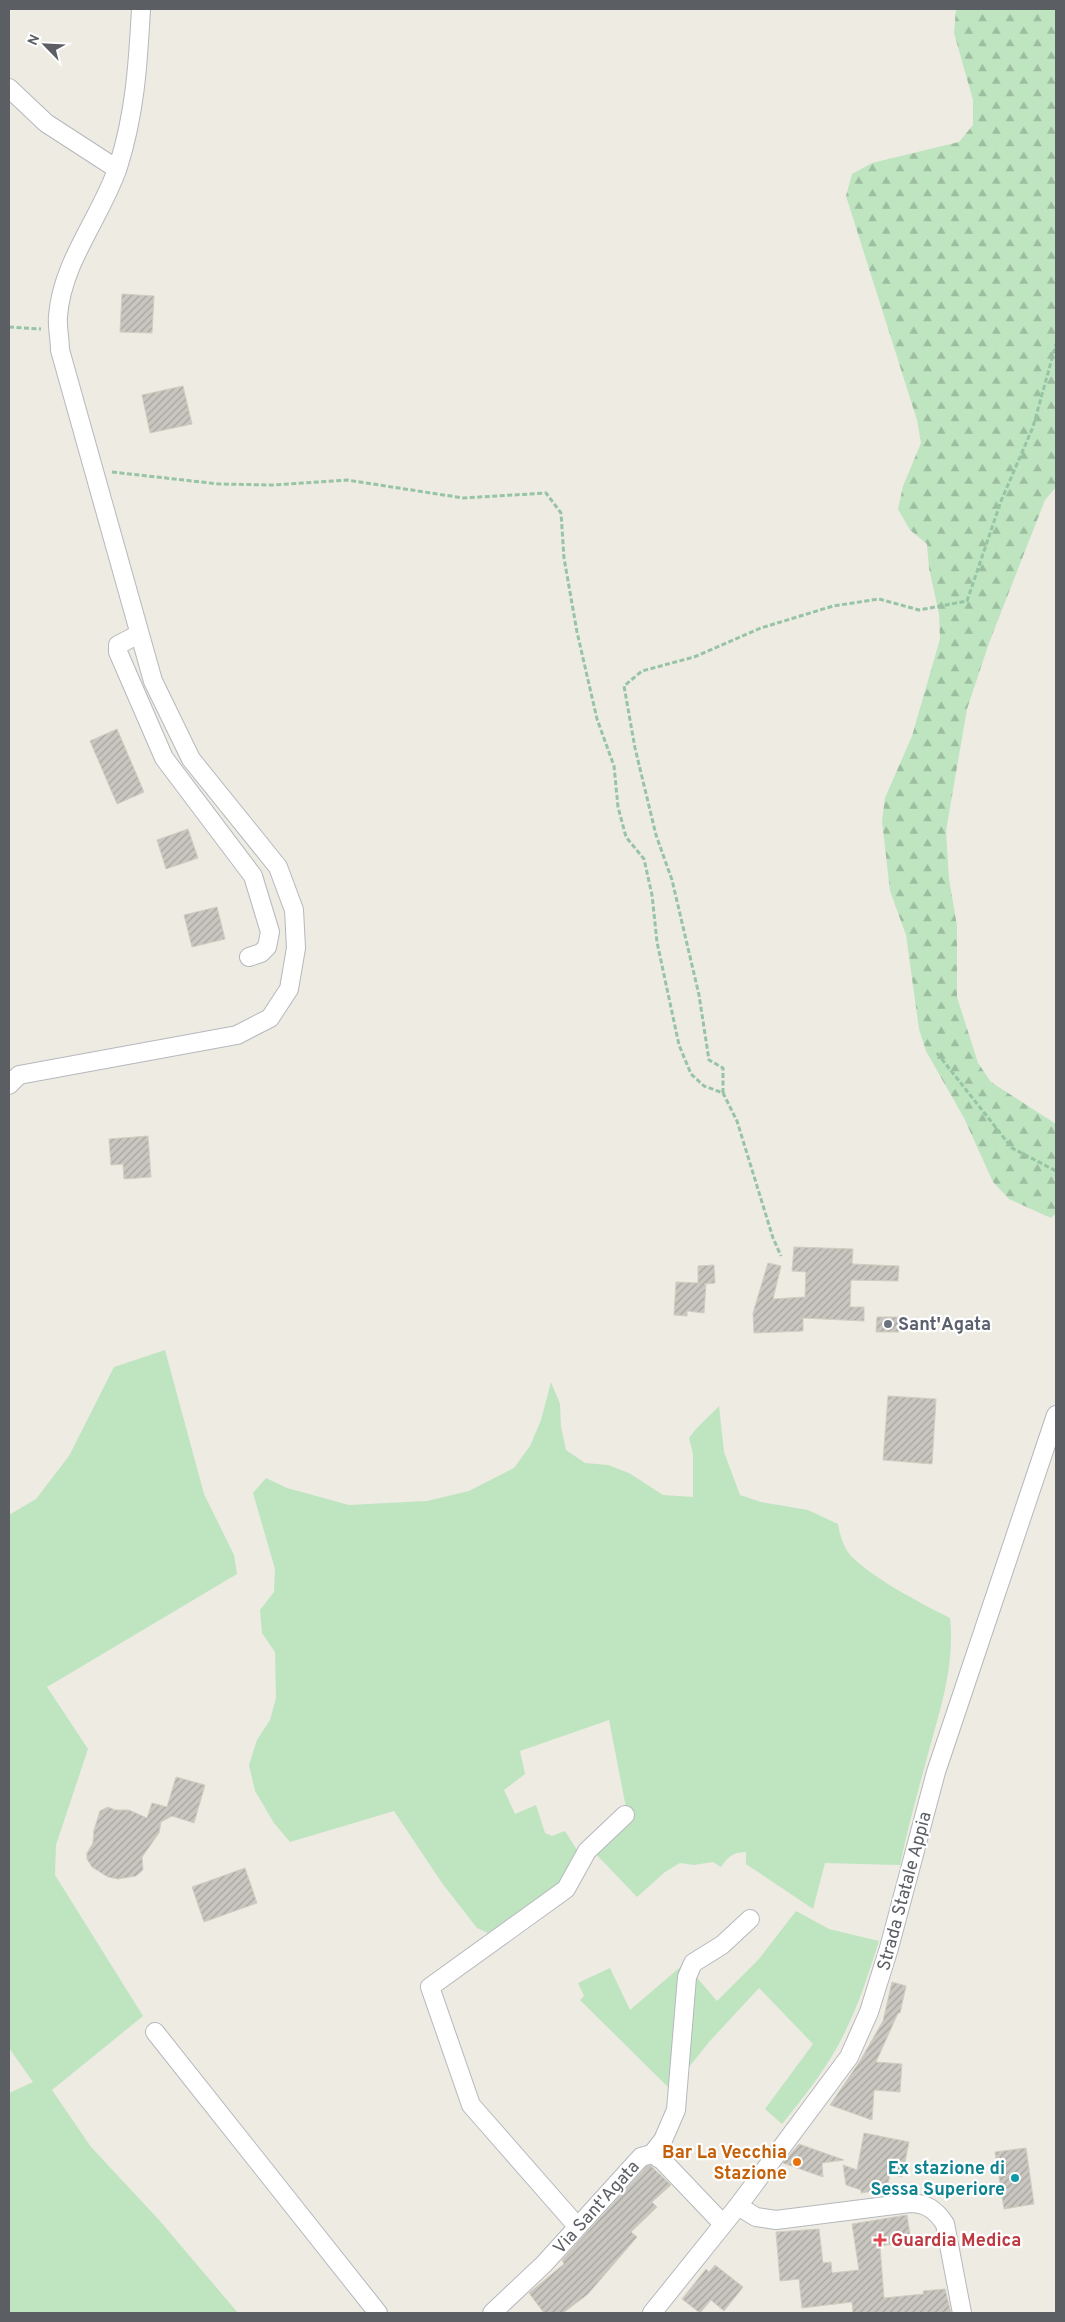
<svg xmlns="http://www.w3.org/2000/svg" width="1065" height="2322" viewBox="0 0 1065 2322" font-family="Overpass,sans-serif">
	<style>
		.grass { fill: #bee5c0 }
		.forest { fill: url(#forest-firs) }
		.building { fill: url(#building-hatch); stroke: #d2cdc1 }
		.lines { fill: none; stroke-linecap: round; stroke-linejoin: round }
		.minor-casing { stroke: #b5b8bd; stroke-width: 20 }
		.path { stroke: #97c4a5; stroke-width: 3; stroke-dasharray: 5 2.5; stroke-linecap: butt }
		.minor { stroke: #fff; stroke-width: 18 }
		.worship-dot { fill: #6b7280; stroke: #fff; stroke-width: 2 }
		.food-dot { fill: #e8710a; stroke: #fff; stroke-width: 2 }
		.culture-dot { fill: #0f9aa8; stroke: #fff; stroke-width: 2 }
		.health-dot { fill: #e0444e; stroke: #fff; stroke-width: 2 }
		.labels { text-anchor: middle; stroke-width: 4.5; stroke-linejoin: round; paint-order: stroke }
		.worship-label { font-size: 18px; font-weight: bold; fill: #5b616d; stroke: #fff; text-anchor: start }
		.street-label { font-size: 18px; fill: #5b5e63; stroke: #fff }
		.food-label { font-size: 18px; font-weight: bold; fill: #c56008; stroke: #fff; text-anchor: end }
		.culture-label { font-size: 18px; font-weight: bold; fill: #0d838f; stroke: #fff; text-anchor: end }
		.health-label { font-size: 18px; font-weight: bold; fill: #be3a42; stroke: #fff; text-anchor: start }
	</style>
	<defs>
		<pattern id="forest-firs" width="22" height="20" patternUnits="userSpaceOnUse" patternTransform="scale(1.25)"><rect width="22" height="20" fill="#bee5c0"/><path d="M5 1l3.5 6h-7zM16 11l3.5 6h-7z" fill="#9dbda0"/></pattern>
		<pattern id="building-hatch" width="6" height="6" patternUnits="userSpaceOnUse" patternTransform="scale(1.25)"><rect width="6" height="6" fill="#c8c6bf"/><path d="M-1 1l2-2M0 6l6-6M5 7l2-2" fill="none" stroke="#a5a49f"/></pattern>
	</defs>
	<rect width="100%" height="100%" fill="#edebe2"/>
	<g class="grass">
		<polygon points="165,1350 204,1494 234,1555 237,1574 47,1687 88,1749 56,1845 55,1875 143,2016 52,2090 91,2147 159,2220 238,2313 9,2313 9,2093 33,2082 9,2048 9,1515 36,1499 69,1456 114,1367"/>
		<path d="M551 1382 560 1404 561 1427 566 1450 585 1463 608 1465 629 1473 663 1495 693 1497V1454L689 1438C697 1426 709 1417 719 1406L724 1452 740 1495 761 1502 808 1510 838 1524C840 1535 843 1547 851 1556 874 1579 920 1603 950 1618 955 1664 941 1707 929 1750 919 1788 908 1826 900 1865L825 1863 813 1909 746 1864V1852C734 1852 728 1856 721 1867L713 1862 694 1865 680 1863 665 1872 637 1897 593 1851 629 1823 609 1720 520 1751 525 1774 504 1790 515 1814 536 1805 545 1833 552 1836 565 1831 577 1850 560 1882 488 1933 477 1928 442 1883 394 1811 290 1842 274 1823 255 1791 249 1765 257 1740 270 1720 276 1698 275 1652 262 1633 260 1610 274 1592 275 1569 253 1493 266 1478 287 1488 349 1505 427 1501 469 1491 514 1468 530 1446 541 1420Z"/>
		<path d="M796 1911 829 1929 879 1941C870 1968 862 1996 850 2021 834 2059 808 2092 782 2124L765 2109 813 2044 759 1988 709 2042 685 2072 693 1973 717 2001 759 1959Z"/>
		<polygon points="685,1963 671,2090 580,2000 584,1996 578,1983 610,1968 630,2010"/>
	</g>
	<polygon class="forest" points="956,9 1056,9 1056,487 1045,500 989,643 967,709 946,831 949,879 957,926 957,997 978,1063 991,1082 1056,1124 1056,1213 1051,1218 1009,1199 993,1182 964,1118 926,1051 919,1029 906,935 890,891 882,821 885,798 912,736 940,639 939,614 929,568 927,544 910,530 898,509 903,486 921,443 917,420 846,196 852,174 872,163 959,142 973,125 973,100 954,33"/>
	<g class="building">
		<polygon points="122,294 154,296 152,333 120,332"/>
		<polygon points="183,386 192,424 150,433 142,395"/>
		<polygon points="117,729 144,792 117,804 90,741"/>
		<polygon points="188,829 198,858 166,869 157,840"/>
		<polygon points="217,907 225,939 192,947 184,915"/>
		<polygon points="148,1136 151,1177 124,1179 123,1164 111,1165 109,1139"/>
		<polygon points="794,1247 853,1249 852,1264 899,1266 898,1281 851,1280 850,1307 864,1307 864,1321 803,1318 803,1331 754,1333 753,1313 768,1263 781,1266 773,1299 805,1297 806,1272 792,1271"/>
		<polygon points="714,1265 715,1283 704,1284 706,1284 704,1313 687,1311 687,1316 674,1315 676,1282 698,1283 698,1266"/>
		<polygon points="877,1317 899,1317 899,1332 876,1332"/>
		<polygon points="888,1396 936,1399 932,1464 883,1460"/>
		<polygon points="176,1777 205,1785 194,1823 172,1816 161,1822 159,1833 142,1857 143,1870 136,1876 118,1879 108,1877 92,1867 87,1859 87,1853 93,1843 94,1830 100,1811 108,1807 115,1810 129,1810 147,1818 152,1803 167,1807"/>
		<polygon points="245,1868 257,1903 204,1922 192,1887"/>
		<polygon points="892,1982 906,1986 900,2013 898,2013 876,2062 902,2064 900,2092 874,2090 872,2120 830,2105 860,2061 883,2021"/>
		<polygon points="864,2133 909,2142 902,2177 890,2174 887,2189 861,2193 861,2190 846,2185 843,2165 857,2170"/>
		<polygon points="799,2144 844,2160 822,2163 823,2177 783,2163"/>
		<polygon points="1026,2148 1034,2204 1004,2209 995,2152"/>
		<polygon points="650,2165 671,2185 652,2202 657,2207 631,2232 637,2237 588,2294 563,2313 544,2313 529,2293 564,2264 562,2260 647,2166"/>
		<polygon points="907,2215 911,2241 880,2246 884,2298 924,2294 923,2291 945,2289 951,2313 853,2313 852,2302 802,2308 799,2279 780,2281 776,2232 819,2229 823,2263 831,2262 832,2273 859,2270 852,2224"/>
		<polygon points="715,2265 743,2287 724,2311 711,2300 700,2313 682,2299 706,2269 709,2272"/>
	</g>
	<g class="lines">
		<defs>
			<g id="minor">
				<polyline points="9,88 46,123 117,169"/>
				<polyline points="139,634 118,645 118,652 164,758 253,876 270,932 267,947 261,953 249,957"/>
				<path d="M9 1085 19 1075 237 1035 270 1018 289 989 296 948 294 910 278 867 191 759 153 681 60 350C60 339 57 327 58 316 62 262 101 217 118 167 135 114 138 64 141 9"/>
				<polyline points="155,2032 378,2313"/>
				<polyline points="652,2154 663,2140 676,2110 687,1977 693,1963 722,1945 750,1919"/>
				<path d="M738 2206 756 2217 776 2220 910 2203C926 2203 936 2210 945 2224L962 2313"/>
				<polyline points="577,2226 471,2105 430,1987 566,1889 587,1851 625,1815"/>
				<polyline points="492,2313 544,2264 641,2157 652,2154 663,2161 723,2224"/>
				<polyline points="652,2313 738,2206 849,2057 869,2012 889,1948 936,1772 1056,1415"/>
			</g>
		</defs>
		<use href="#minor" class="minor-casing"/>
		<g class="path">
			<polyline points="9,327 41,329"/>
			<polyline points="112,472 219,484 273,485 347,480 463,498 546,493 561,513 564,558 577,632 597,719 614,766 618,807 626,837 644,859 652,895 657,942 679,1045 691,1074 704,1086 723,1093 737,1121 773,1238 781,1256"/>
			<polyline points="937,1053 1012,1148 1056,1171"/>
			<polyline points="723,1093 723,1068 709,1060 699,995 672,880 656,835 635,748 624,686 642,671 694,657 761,628 833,606 879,599 919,610 967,601 1001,501 1033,427 1056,344"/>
		</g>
		<use href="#minor" class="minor"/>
	</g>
	<circle class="worship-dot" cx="888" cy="1324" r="5"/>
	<circle class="food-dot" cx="797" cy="2162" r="5"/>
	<circle class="culture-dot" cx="1015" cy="2178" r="5"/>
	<path class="health-dot" d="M877.5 2232.5h5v5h5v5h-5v5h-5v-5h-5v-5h5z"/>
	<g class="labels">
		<g class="worship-label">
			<text x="898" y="1330">Sant'Agata</text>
		</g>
		<g class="street-label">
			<text transform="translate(904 1891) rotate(-75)" y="6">Strada Statale Appia</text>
			<text transform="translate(596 2207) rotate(-48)" y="6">Via Sant'Agata</text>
		</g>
		<g class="food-label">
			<text x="787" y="2158">Bar La Vecchia<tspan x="787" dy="21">Stazione</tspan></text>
		</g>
		<g class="culture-label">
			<text x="1005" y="2174">Ex stazione di<tspan x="1005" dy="21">Sessa Superiore</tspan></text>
		</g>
		<g class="health-label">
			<text x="891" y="2246">Guardia Medica</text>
		</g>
	</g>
	<rect width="1065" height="2322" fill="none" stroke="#5b5e63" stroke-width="20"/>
	<g transform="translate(45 45) rotate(294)" stroke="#ffffff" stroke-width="4" paint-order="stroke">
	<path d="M0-4L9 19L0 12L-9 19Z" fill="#5b5e63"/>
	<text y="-8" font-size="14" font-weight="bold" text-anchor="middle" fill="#5b5e63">N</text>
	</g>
</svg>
